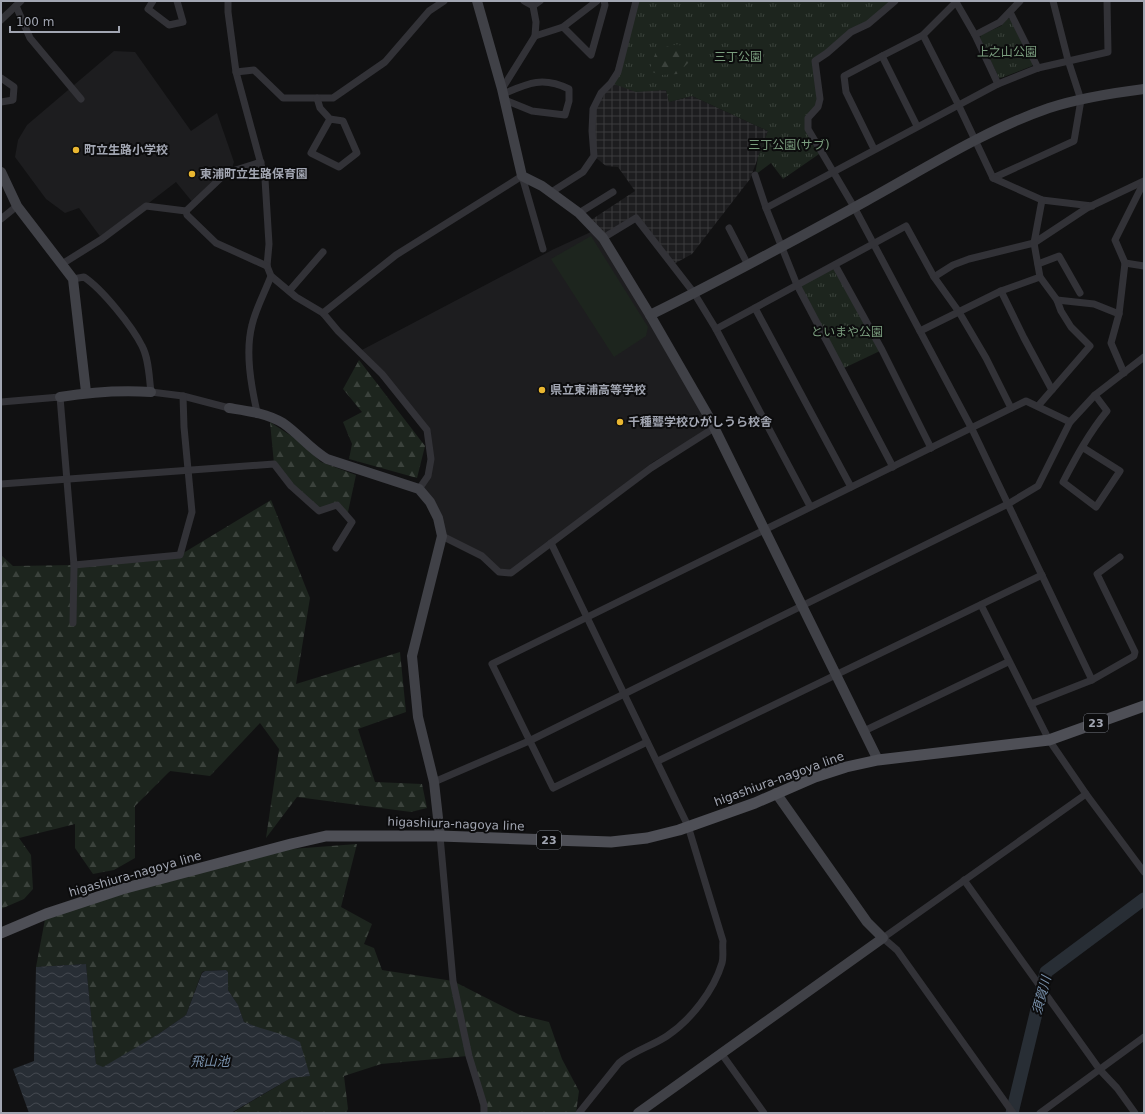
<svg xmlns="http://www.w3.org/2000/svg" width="1145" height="1114" viewBox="0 0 1145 1114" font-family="'DejaVu Sans','Noto Sans JP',sans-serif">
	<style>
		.built { fill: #1d1d1f }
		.industrial { fill: url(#industrial-grid) }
		.grass { fill: url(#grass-tufts) }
		.forest { fill: url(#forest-firs) }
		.pitch { fill: #1d251e }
		.water { fill: url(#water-waves) }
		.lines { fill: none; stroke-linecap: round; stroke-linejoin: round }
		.river { stroke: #282e35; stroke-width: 13 }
		.street { stroke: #323237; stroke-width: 7 }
		.secondary { stroke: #404147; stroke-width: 10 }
		.primary { stroke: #4e4f56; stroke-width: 11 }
		.poi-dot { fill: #eab731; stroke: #0c0c0d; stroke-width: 1.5 }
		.labels { text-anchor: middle; stroke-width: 4; stroke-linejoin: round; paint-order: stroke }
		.shield { fill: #0c0c0d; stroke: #757880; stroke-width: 1 }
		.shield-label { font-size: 11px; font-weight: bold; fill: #a2a6b2 }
		.park-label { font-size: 12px; fill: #7a9d7e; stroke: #0c0c0d }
		.poi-label { font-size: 12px; font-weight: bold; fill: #a2a6b2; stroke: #0c0c0d; text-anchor: start }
		.street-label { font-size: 12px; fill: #a2a6b2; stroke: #0c0c0d }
		.water-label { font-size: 13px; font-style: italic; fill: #7a92ad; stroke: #0c0c0d }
	</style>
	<defs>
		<pattern id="industrial-grid" width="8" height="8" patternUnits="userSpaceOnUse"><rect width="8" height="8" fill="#1d1d1f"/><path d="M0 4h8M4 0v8" fill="none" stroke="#3b3b3d"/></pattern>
		<pattern id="grass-tufts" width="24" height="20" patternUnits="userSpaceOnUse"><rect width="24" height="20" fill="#1d251e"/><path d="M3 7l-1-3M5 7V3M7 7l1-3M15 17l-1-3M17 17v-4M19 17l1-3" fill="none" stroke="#3b423c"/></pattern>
		<pattern id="forest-firs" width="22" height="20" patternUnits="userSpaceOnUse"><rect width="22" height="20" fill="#1d251e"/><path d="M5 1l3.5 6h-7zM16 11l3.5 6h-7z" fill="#3b423c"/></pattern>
		<pattern id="water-waves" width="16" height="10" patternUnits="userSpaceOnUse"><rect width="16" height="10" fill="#282e35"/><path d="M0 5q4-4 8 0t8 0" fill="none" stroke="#444950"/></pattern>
	</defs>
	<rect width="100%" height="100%" fill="#111112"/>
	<g class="built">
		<polygon points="114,51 135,52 191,131 217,113 234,162 232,168 194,204 176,182 102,239 79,208 65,213 46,199 15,157 18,140 27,125"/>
		<polygon points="595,230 707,422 707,430 653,462 511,573 499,572 482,556 442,536 419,489 428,476 427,430 358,352 552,250"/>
	</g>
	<polygon class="industrial" points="611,83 666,90 669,102 692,96 768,131 750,179 692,254 672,265 636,218 603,238 588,222 635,191 618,167 606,166 594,156 593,109"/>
	<g class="grass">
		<polygon points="636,1 895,1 815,61 820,99 808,118 808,129 822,152 783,179 771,163 755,175 758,157 768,131 692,96 669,102 666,90 636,92 611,83"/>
		<polygon points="1008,18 1011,20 1033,64 1032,66 1001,78 999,78 980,38 981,35 1001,26"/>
		<polygon points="835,265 882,350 842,369 797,285"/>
	</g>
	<g class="forest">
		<polygon points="679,44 689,62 677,74 661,75 649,71 657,49"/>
		<polygon points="359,360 425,446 417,478 349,459 352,444 343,422 362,412 343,389"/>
		<polygon points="270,422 299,441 321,462 356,475 348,512 352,522 337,505 319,511 274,464"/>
		<polygon points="271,500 310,598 296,684 400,652 406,712 358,729 375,782 422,784 427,808 411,812 297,797 266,838 279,749 260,723 210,776 170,771 135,806 135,858 114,870 93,874 75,848 75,824 19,838 31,855 33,889 24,899 1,909 1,555 13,566 74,565 180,555"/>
		<polygon points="357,844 341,907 372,924 364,944 374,948 382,970 453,981 520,1015 549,1022 562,1059 579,1091 576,1113 482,1113 468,1056 381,1064 344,1076 348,1109 346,1113 232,1113 291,1078 309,1076 263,1030 244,1022 238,1005 228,990 228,972 226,970 205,971 202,972 186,1015 157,1035 103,1068 96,1064 86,964 36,967 46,914 265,851"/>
	</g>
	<polygon class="pitch" points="591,236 648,327 646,336 614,357 551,259"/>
	<path class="water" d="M86 964 96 1064 103 1067 157 1035 186 1015 202 973 205 971 226 970 228 972V990L238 1005 244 1022C263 1030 282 1033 300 1042L310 1076 291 1078 231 1113H29L13 1069 34 1061 36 967Z"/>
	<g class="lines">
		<polyline class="river" points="1012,1113 1046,972 1144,899"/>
		<g class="street">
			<polyline points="153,1 148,9 169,25 183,22 177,1"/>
			<polyline points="228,1 228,12 236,72 265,179 269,244 267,266 271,276 296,297 323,313 338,331 382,374 427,430 431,459 428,476 419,489"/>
			<polyline points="895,1 868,24 851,32 827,53 815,61 820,99 818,107 808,118 808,129 854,207 972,429 1092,680"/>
			<polyline points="16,6 30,38 81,99"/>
			<polyline points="533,6 540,1"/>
			<polyline points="1010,12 1038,68"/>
			<polyline points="1,20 21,1"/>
			<polyline points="563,27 597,1"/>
			<polyline points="923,35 958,104 993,178 1074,141 1081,100 1068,60 1053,1"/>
			<polyline points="975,35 1000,22 1020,1"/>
			<polyline points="535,36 563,27 591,55 605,5 604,1"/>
			<polyline points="236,72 254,70 283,98 333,98 385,62 429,11 444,1"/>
			<polyline points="1,78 14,87 13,100 1,102"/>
			<polyline points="502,89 535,36 536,22 533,6 524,1"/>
			<path d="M503 94C528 83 543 76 569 89V101L565 115 532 111 505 100"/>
			<polyline points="317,98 320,108 330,119 311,153 339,167 357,153 343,121 330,119"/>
			<polyline points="917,126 882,56 923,35 956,2 975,35 998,84"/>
			<polyline points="874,149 846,92 844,76 882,56"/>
			<polyline points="755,175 766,208 797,285 893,467"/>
			<polyline points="993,178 1042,200 1092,206"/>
			<polyline points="550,193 583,172 594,156 592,131 593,109 601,93 611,83 618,72 636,1"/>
			<polyline points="766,208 998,84 1038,68 1108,52 1107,1"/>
			<polyline points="186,211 187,215 216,243 267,266"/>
			<polyline points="579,213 613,192"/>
			<polyline points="1,219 17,206"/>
			<polyline points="729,228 748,265"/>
			<polyline points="603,238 636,218 694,293 716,329 810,506"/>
			<polyline points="1125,263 1144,266"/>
			<polyline points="62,264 102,239 146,206 186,211 226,173 261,162"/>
			<polyline points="1038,264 1059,256 1080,293"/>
			<polyline points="835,265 882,350 931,448"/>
			<polyline points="934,277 953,265 969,259 1034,243 1087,208 1144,181"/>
			<polyline points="1040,277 1034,243 1042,200"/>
			<path d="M73 279 84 277C102 289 132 326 142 346 149 359 149 377 151 392L183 396 229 408"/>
			<polyline points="290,290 323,252"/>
			<polyline points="1001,291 1024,338 1052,390"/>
			<polyline points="1057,300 1094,304 1119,314"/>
			<polyline points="755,308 851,487"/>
			<polyline points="323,313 396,255 522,176 543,249"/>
			<polyline points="716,329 906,226 934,277 959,312 986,358 1011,408"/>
			<polyline points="920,331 1001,291 1040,277 1057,300 1061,311 1071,327 1090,346 1038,406"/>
			<polyline points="1124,373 1111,343 1119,314 1125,263 1115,240 1144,182"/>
			<polyline points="1,402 60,397 74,565 180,555 192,512 184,427 183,396"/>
			<path d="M257 412C251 385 245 352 252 325 256 308 265 292 271 276"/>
			<path d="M1082 447 1120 471 1096 507 1063 482C1076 457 1089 433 1107 411L1095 395"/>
			<polyline points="1,484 274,464 291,486 319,511 337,505 352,522 336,548"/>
			<polyline points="442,536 482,556 499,572 511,573 651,468 714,428"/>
			<path d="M551 543 688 826 723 941C722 948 724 956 722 963 714 990 691 1020 667 1036 652 1046 633 1051 619 1063L579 1113"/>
			<polyline points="981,605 1049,740 1086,794 1144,872"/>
			<polyline points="73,623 74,565"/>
			<polyline points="1031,704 1092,680 1134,656 1135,652 1097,574 1120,557"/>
			<polyline points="864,731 1008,662"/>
			<polyline points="647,742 553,788 492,664 1026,401 1070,422"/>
			<polyline points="658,761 1042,575"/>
			<polyline points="434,782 529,741 1008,504 1038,486 1070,422 1095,395 1144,357"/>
			<polyline points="440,836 453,981 469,1056 484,1105 484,1113"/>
			<polyline points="964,880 1100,1070 1117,1088 1135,1113"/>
			<polyline points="721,1053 764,1113"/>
			<polyline points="1013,1113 897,950 883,938 1086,794"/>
			<polyline points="1040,1113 1144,1037"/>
		</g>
		<g class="secondary">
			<polyline points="477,1 502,89 522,176 542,186 579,213 603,238 650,315 710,419 878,760"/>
			<polyline points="1,172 17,206 73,279 86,392"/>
			<path d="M650 315C723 279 795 240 866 201 926 168 985 130 1049 108 1080 98 1112 93 1144 89"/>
			<path d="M60 397C91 392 120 390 151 392"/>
			<path d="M229 408C248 411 266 413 283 423 299 434 310 449 327 459L419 489 430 502 438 518 442 536 412 656 418 717 434 782 440 836"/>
			<polyline points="638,1113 883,938 867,922 776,793"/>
		</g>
		<polyline class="primary" points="1,933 46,914 122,889 291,844 326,836 440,836 611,842 647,838 679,830 755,803 815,777 846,767 878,760 1049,740 1144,706"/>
	</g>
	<g class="poi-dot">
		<circle cx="76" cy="150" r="4"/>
		<circle cx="192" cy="174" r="4"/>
		<circle cx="542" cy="390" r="4"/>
		<circle cx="620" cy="422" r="4"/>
	</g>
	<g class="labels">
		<g class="shield">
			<rect x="1084" y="714" width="24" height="18" rx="3"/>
			<rect x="537" y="831" width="24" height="18" rx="3"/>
		</g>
		<g class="shield-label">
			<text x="1096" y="727">23</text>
			<text x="549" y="844">23</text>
		</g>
		<g class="park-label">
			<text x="1007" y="56">上之山公園</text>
			<text x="738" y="61">三丁公園</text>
			<text x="789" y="149">三丁公園(サブ)</text>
			<text x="847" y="336">といまや公園</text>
		</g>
		<g class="poi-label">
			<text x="84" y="154">町立生路小学校</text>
			<text x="200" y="178">東浦町立生路保育園</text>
			<text x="550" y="394">県立東浦高等学校</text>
			<text x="628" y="426">千種聾学校ひがしうら校舎</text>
		</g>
		<g class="street-label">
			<text transform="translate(779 779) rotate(-20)" y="4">higashiura-nagoya line</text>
			<text transform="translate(456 824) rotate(2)" y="4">higashiura-nagoya line</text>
			<text transform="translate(135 874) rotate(-16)" y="4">higashiura-nagoya line</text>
		</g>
		<g class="water-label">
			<text transform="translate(1041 995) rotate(-75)" y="5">須賀川</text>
			<text x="210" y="1066">飛山池</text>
		</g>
	</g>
	<rect width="1145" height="1114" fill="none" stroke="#a2a6b2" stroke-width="4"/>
	<path d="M10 26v6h109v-6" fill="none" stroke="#a2a6b2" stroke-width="2"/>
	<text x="16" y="26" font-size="12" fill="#a2a6b2" stroke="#0c0c0d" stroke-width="3" paint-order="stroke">100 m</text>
</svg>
